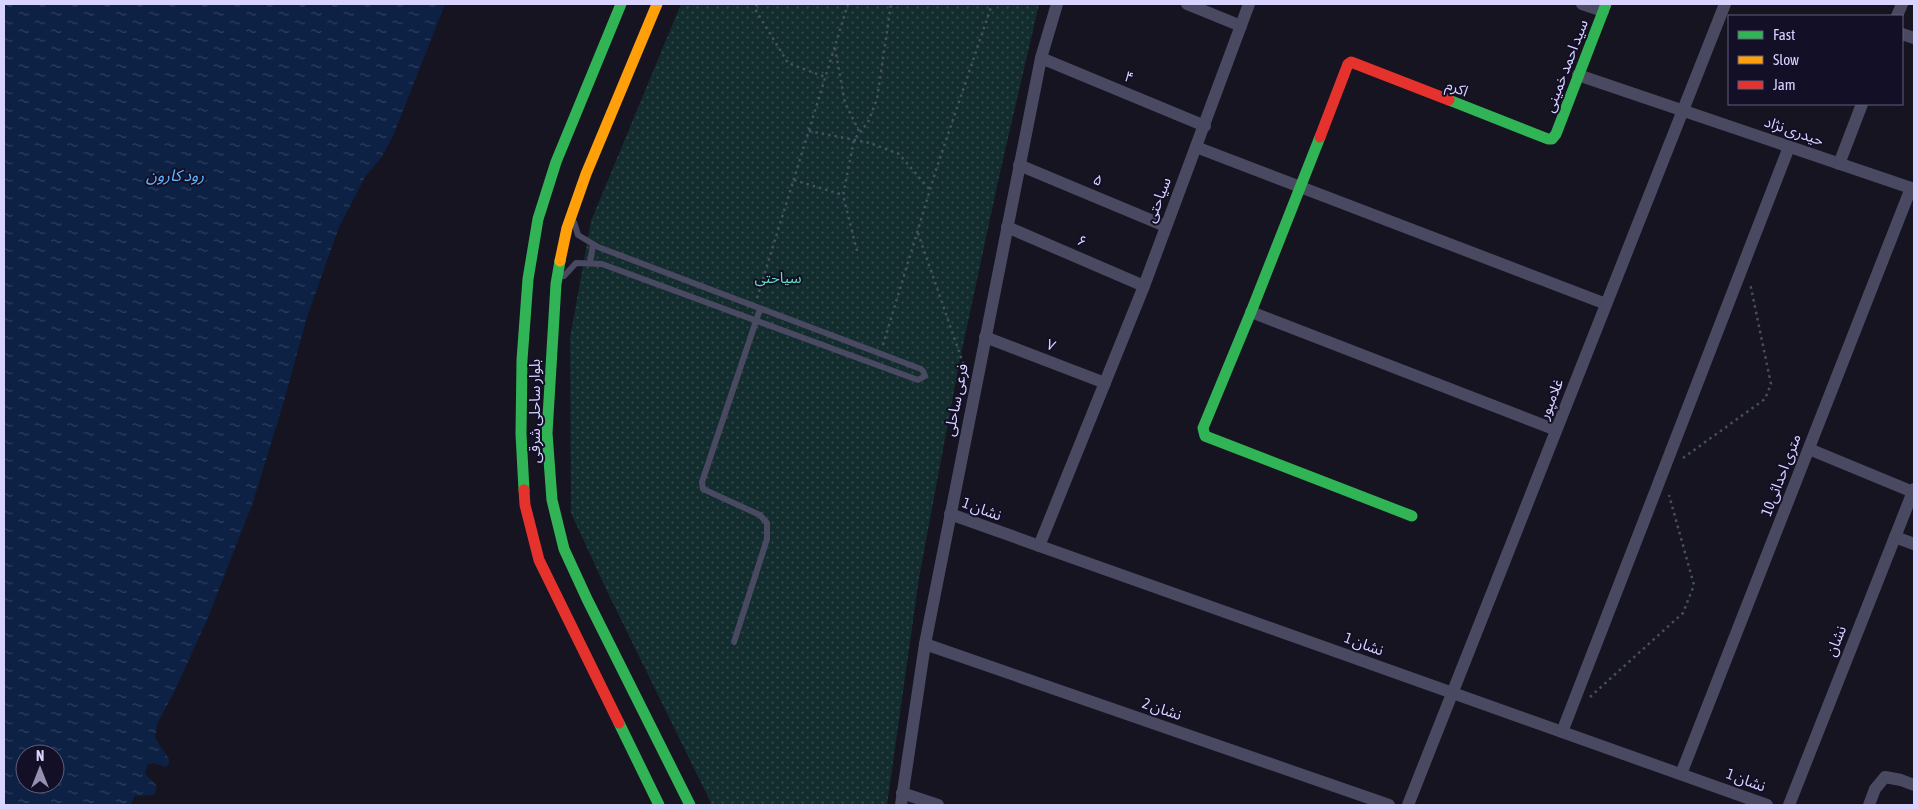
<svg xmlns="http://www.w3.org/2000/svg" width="1918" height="809" viewBox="0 0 1918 809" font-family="'Asap Condensed','Noto Sans Arabic',sans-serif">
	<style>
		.park { fill: url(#park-dots) }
		.water { fill: url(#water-ripples); fill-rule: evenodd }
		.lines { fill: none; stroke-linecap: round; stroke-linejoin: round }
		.path { stroke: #44505f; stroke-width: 2.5; stroke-dasharray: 2.5 4; stroke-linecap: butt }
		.lane { stroke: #4a4962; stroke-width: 6 }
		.street { stroke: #4a4962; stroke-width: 12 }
		.fast { stroke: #30b455; stroke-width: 11 }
		.slow { stroke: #ff9f0a; stroke-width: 11 }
		.jam { stroke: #e5322d; stroke-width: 11 }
		.labels { text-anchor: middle; stroke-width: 4; stroke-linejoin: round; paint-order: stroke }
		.street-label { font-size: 15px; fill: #d9d4ff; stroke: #130f26 }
		.park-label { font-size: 15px; fill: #5fe0c0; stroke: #130f26 }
		.water-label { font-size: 16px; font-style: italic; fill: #62b6ff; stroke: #130f26 }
	</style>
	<defs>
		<pattern id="park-dots" width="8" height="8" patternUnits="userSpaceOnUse" patternTransform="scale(1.25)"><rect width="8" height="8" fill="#132c2d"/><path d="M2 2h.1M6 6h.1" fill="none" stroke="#354a4c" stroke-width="1.8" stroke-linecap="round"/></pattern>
		<pattern id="water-ripples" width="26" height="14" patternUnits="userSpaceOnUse" patternTransform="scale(1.25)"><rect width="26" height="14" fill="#0d2144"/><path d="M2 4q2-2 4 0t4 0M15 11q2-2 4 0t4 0" fill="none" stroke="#304060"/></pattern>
	</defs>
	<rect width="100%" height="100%" fill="#161421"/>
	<polygon class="park" points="681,4 1039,4 999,177 960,359 919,578 887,805 712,805 607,591 571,513 570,338 591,221"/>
	<path class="water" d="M4 4H445L393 136 381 158 365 177 339 227 307 317 284 401 253 502 207 620 175 690 157 724 155 738 169 759V764L166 767 154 763 148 764 145 773C149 779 154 781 157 787L154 795 135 796 130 805H4ZM25 754H55V784H25Z"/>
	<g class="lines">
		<g class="path">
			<polyline points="757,4 755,9 788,63 825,77"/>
			<polyline points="835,48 845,103 860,133"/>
			<polyline points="809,131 870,143 899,154 930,190"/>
			<polyline points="794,180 843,195"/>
			<polyline points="918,233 965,369"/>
			<polyline points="857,251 843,195 854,140 868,122 877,99 891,4"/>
			<polyline points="757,298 848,4"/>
			<polyline points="883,345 936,170 992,4"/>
			<polyline points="1683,458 1765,399 1771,384 1750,283"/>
			<polyline points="1590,697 1683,613 1694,585 1669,495"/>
		</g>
		<g class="lane">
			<polyline points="590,263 593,245"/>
			<polyline points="564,276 576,263 602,264 918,380 925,376 923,371 921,369 598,247 578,235 574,222"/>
			<polyline points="734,642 767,539 767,523 760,515 703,489 702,482 760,309"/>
		</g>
		<g class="street">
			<polyline points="1187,4 1241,26"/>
			<polyline points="1582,4 1603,11"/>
			<polyline points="1897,16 1902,4"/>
			<polyline points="1902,34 1914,38"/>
			<polyline points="1041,58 1205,126"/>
			<polyline points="1578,75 1914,189"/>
			<polyline points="1196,147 1606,304"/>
			<polyline points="1839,164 1862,104"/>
			<polyline points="1019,165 1165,226"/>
			<polyline points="1007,227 1144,286"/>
			<polyline points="1251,312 1556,430"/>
			<polyline points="985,337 1105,383"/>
			<polyline points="1809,449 1913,492"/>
			<polyline points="950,514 1767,805"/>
			<polyline points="1895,537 1914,544"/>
			<polyline points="1039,546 1144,286 1249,4"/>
			<polyline points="925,644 1389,805"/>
			<polyline points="1562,732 1789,147"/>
			<polyline points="1681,774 1911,188"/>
			<polyline points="902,793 938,805"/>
			<polyline points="901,805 925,644 1041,58 1057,4"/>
			<polyline points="1408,805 1725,4"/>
			<polyline points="1789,805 1914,489"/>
			<polyline points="1869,805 1875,789 1885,777 1901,780 1914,785"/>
		</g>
		<g class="fast">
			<polyline points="1449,100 1548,139 1552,139 1556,134 1606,4"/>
			<polyline points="1320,137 1251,312 1203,428 1205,436 1412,516"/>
			<polyline points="560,261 556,284 547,433 552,500 564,549 587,599 690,805"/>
			<polyline points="524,490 521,434 522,360 528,279 538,219 556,162 621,4"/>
			<polyline points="619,723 659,805"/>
		</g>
		<polyline class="slow" points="560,261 567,228 586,174 657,4"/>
		<g class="jam">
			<polyline points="1320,137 1348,64 1351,62 1449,100"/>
			<polyline points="524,490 525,505 539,560 619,723"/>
		</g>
	</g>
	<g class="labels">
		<g class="street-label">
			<text transform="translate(1566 66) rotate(-69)" y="5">سید احمد خمینی</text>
			<text transform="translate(1129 77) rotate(23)" y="5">۴</text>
			<text transform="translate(1457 88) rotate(21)" y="5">اکرم</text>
			<text transform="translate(1794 131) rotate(19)" y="5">حیدری نژاد</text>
			<text transform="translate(1098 180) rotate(23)" y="5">۵</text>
			<text transform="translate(1158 200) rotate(-69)" y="5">سیاحتی</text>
			<text transform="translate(1082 241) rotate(23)" y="5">۶</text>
			<text transform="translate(1051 345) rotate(21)" y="5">۷</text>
			<text transform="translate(1551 399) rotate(-68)" y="5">غلامپور</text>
			<text transform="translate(956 400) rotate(-79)" y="5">فرعی ساحلی</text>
			<text transform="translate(535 411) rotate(-90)" y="5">بلوار ساحلی شرقی</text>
			<text transform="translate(1781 475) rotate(-69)" y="5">10متری احداثی</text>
			<text transform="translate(982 509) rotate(20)" y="5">نشان 1</text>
			<text transform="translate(1836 641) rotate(-68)" y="5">نشان</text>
			<text transform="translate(1364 644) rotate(20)" y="5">نشان 1</text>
			<text transform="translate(1162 709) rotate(19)" y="5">نشان 2</text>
			<text transform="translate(1746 780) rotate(20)" y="5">نشان 1</text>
		</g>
		<g class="park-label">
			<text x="778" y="283">سیاحتی</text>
		</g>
		<g class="water-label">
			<text x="175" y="181">رود کارون</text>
		</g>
	</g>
	<rect width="1918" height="809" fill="none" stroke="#d9d4ff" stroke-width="10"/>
	<rect x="1728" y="15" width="175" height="90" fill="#130f26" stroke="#625e7d"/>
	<rect x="1738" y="31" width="25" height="8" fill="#30b455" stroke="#625e7d"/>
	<text x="1773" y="40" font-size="15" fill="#d9d4ff">Fast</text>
	<rect x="1738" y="56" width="25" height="8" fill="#ff9f0a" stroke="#625e7d"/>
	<text x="1773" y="65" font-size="15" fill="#d9d4ff">Slow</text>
	<rect x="1738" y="81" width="25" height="8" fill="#e5322d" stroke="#625e7d"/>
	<text x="1773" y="90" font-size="15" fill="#d9d4ff">Jam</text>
	<g transform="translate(40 769)"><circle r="24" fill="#130f26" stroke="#625e7d"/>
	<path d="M0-4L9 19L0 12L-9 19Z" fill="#9591b1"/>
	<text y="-8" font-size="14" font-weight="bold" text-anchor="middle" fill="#d9d4ff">N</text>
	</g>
</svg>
